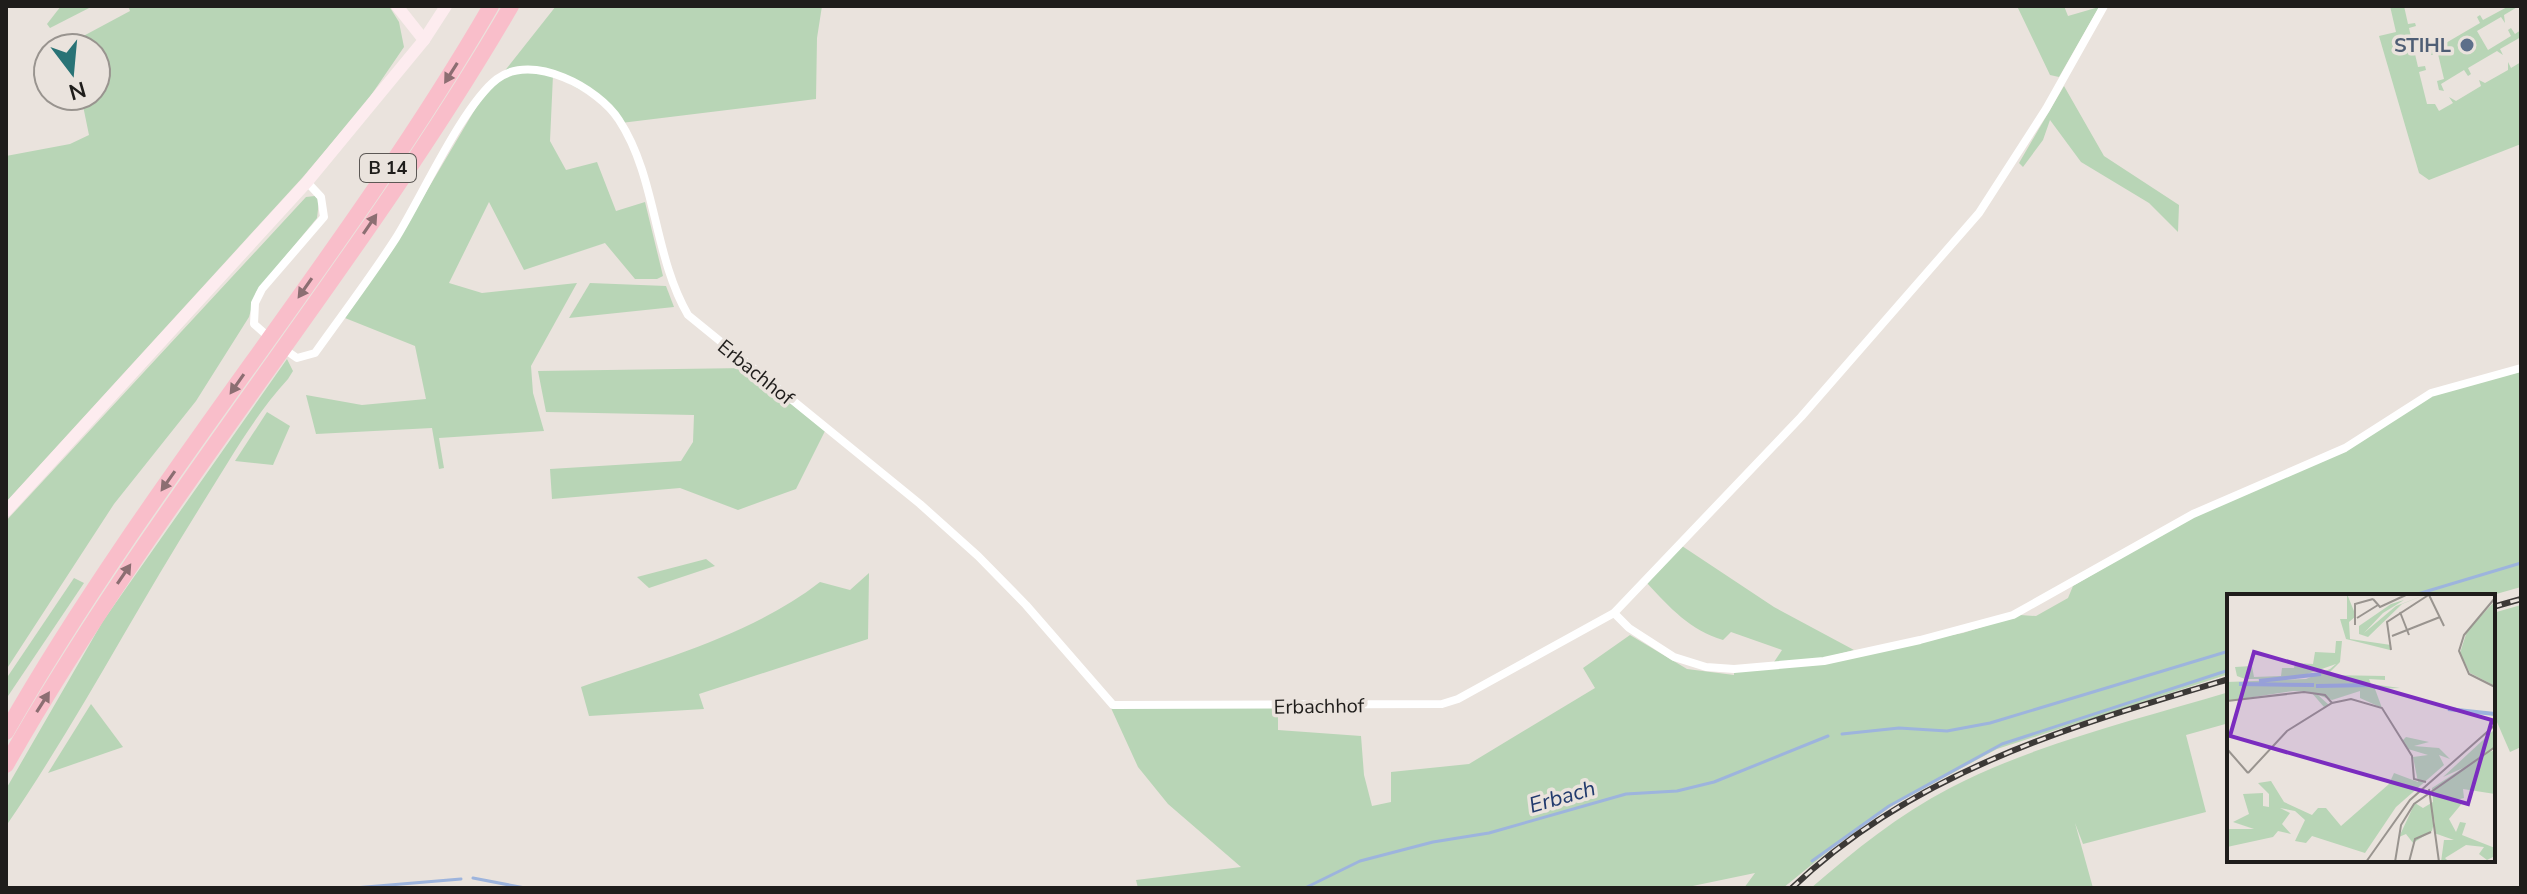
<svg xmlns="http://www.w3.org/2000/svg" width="2527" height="894" viewBox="0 0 2527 894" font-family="'Nunito Sans',sans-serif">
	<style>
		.green { fill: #b8d5b6 }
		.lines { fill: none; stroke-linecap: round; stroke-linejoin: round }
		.stream { stroke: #9db4dd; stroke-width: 3 }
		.street { stroke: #fff; stroke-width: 8 }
		.secondary { stroke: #fdecef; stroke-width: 12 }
		.highway { stroke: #f9beca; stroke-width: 16 }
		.rail-casing { stroke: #3c3937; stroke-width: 6 }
		.rail { stroke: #eae3dd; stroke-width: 3; stroke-dasharray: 9; stroke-linecap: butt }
		.oneway { fill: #8c6e72 }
		.service-dot { fill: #5c6f8a; stroke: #eae3dd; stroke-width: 3 }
		.labels { text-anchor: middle; stroke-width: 7; stroke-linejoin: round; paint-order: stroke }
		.shield { fill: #eae3dd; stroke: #5c5855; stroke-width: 2 }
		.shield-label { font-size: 18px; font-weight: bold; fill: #1f1d1b }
		.service-label { font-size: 20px; font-weight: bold; fill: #4e5e75; stroke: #eae3dd; text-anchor: end }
		.street-label { font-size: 20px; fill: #1f1d1b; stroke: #eae3dd }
		.water-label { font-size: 22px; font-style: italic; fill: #213a6d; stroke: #eae3dd }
		.inset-river { fill: none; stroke: #9db4dd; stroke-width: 4 }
		.inset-road { fill: none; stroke: #99948f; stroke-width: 2 }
		.view { fill: #7b2cbf; fill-opacity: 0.15; stroke: #7b2cbf; stroke-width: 4 }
		.inset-edge { fill: none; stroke: #1f1d1b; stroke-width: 4 }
	</style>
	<rect width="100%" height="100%" fill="#eae3dd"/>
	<g class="green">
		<polygon points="61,6 93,6 50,28 47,24"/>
		<polygon points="128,6 389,6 399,22 404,47 365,104 302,178 6,502 6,156 70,144 89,135 81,96 96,96 96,48 61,48 130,11"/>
		<polygon points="556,6 822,6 817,38 816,99 621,123 606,104 553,75 550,141 566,170 597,162 616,211 645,202 663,276 657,279 635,279 605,243 524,270 489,202 449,283 482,293 577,283 531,366 533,393 544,431 439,438 444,468 439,469 432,428 316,434 306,395 362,405 426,399 415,346 345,318 396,243 477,106"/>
		<polygon points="2017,6 2064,6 2068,16 2099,7 2059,77 2050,75"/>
		<polygon points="2390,6 2404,6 2408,24 2415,23 2416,26 2409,28 2418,67 2425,66 2426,70 2419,72 2427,104 2435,104 2439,111 2453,103 2449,97 2456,101 2481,86 2479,80 2485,83 2508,70 2508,62 2511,68 2521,62 2521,144 2429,180 2419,173 2379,36 2396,32"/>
		<polygon points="2509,6 2519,6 2504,15 2505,23 2501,17 2477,31 2488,50 2511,36 2508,30 2511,28 2515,34 2521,30 2521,37 2500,49 2503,55 2497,51 2468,68 2471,74 2468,76 2464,70 2441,84 2444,91 2439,90 2437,81 2444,79 2438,54 2431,55 2429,46 2434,50 2433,43 2439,47 2480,23 2477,17 2480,15 2483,20"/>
		<polygon points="2064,86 2104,156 2179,205 2178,232 2149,203 2081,162 2050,120 2043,140 2023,167 2019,163"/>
		<polygon points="315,196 319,201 317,218 256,292 249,317 196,401 114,504 6,670 6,521 306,197"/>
		<polygon points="590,283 666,286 674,307 569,318"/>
		<path d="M287 359 293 371 288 379C253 417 227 465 199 509 133 614 76 724 6 826V789L103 621Z"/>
		<polygon points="746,368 825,431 796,489 738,510 680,488 552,499 550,469 681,461 693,442 694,415 546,412 538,371"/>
		<polygon points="2521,369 2521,587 2489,596 2229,596 2229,674 1997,749 1895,804 1852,832 1783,888 1744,888 1755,873 1683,888 1138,888 1136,880 1241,867 1168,804 1138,767 1111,708 1278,707 1278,730 1361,736 1364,775 1372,806 1391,802 1391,772 1469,764 1595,688 1583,668 1630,635 1687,669 1734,675 1734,670 1780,667 1963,633 2020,615 2036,616 2068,598 2073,586 2195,515 2345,449 2428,397"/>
		<polygon points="267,412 290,426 273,465 235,461"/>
		<path d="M1682 546 1774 607 1854 650 1824 658 1774 662 1782 650 1731 632 1723 640C1690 630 1670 608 1647 583Z"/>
		<polygon points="706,559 715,566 649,588 637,577"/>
		<path d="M869 573 868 639 699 694 704 709 589 716 581 687C662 659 752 635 820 582L850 590Z"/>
		<polygon points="74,578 84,583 6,699 6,679"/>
		<polygon points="2521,605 2521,747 2510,752 2493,713 2493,613"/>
		<path d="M2229 692V723L2186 735 2206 812 2083 844 2075 823 2093 888H1811C1855 850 1898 815 1950 788 2037 743 2136 720 2229 692Z"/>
		<polygon points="91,704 123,747 48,773"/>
	</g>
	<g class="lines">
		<g class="stream">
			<polyline points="2411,596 2521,563"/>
			<polyline points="1842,734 1899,728 1947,731 1990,723 2229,651"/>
			<polyline points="1812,861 1889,806 2002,744 2229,670"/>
			<polyline points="473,878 525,888"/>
			<polyline points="354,888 461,879"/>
			<polyline points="1305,888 1360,861 1433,842 1489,833 1626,794 1677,791 1714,782 1828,736"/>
		</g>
		<g class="street">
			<polyline points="271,339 254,324 255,303 262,289 324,217 321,197 307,182"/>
			<path d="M281 347 297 358 315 353C342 315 371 277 396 238 421 198 463 105 497 79 532 52 599 88 619 120 657 178 653 255 688 315L920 504 978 556 1026 605 1113 705 1442 704 1458 699 1614 613 1801 417 1979 213 2046 109 2104 6"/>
			<polyline points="1614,613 1629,628 1674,657 1706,667 1734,669 1824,661 1920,640 2013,615 2193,514 2345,448 2431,393 2521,368"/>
		</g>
		<g class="secondary">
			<polyline points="397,6 424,40"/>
			<polyline points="6,511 307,182 424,40 446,6"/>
		</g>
		<g class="highway">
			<path d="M6 732C150 479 345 258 491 6"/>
			<path d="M6 765C156 500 358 269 511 6"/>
		</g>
		<defs>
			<g id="rail">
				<polyline points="2493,607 2521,599"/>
				<path d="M1792 888C1914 771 2071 726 2229 679"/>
			</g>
		</defs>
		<use href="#rail" class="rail-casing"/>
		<use href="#rail" class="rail"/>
	</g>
	<defs><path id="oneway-solid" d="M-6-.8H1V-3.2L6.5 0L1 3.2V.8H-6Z" transform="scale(2)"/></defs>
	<g class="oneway">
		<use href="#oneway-solid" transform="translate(451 73) rotate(122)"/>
		<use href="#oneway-solid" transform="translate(370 224) rotate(-56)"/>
		<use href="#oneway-solid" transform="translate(305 288) rotate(125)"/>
		<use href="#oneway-solid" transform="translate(237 384) rotate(125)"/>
		<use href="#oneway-solid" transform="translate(168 481) rotate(125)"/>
		<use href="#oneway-solid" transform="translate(124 574) rotate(-56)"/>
		<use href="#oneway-solid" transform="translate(43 702) rotate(-58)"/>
	</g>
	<circle class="service-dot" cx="2467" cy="45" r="8"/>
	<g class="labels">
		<rect class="shield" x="360" y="154" width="56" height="28" rx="6"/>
		<g class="shield-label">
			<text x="388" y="174">B 14</text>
		</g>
		<g class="service-label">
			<text x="2451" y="52">STIHL</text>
		</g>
		<g class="street-label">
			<text transform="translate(756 372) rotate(39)" y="7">Erbachhof</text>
			<text transform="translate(1319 706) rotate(-1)" y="7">Erbachhof</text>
		</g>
		<g class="water-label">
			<text transform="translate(1562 796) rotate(-16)" y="8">Erbach</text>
		</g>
	</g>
	<g transform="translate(2227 594)">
		<rect width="268" height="268" fill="#eae3dd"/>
		<path d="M120 0 129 22 122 28 123 45 164 51 163 56 119 45 113 25H120ZM200 0 175 10 141 43 132 40V32L164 10 177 6 156 19 137 39 169 12ZM268 7V92L243 79 233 59 240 37ZM109 47H115L113 68 100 81 158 82V86L142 85 144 90 173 94 148 95 155 114 133 104V97L105 106 91 101 102 111 97 113 84 98 66 97 0 107V88L79 85 103 75 109 70 66 85H18L10 82 8 73 25 72 27 83 54 82 55 74H67L68 69 86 70 88 58 108 59ZM268 135V153L263 158 268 156V200L236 195 237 204 229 206 237 207 222 225 229 238 233 228 239 229 235 241 268 254V262L260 266 252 260 257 253 239 251 218 264 222 268H214L217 246H227L207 239 208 224 205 237 186 249 179 240 172 243 188 209 196 214 206 208 205 194 236 174 216 183ZM179 143 202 148 187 152 212 154 223 165 212 161 217 171 169 213 138 259 85 242 79 249 68 247 78 226 68 217 53 214 63 219 55 230 64 240 51 237 46 243 0 253 2 235H27L6 228 22 220 16 200 36 199V212L42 213V200L31 189 44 187 57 208 85 221 91 214H99L114 232 162 190 167 179 191 188 186 163 201 161 181 155 175 147Z" fill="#b8d5b6"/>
		<path class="inset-river" d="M32 87 94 80M12 90 87 91M89 92 143 91M221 115 268 120"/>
		<path class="inset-road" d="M202 1 217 32M268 4 237 41 232 57 242 80 268 93M146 5 153 13 181 0M173 18 182 41M130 24 151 11M128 31V10L146 5M165 42 213 23M164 56 160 28 203 0M0 107 77 98 98 101 105 109M0 155 21 179M21 179 60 137 105 109 124 105 155 114 185 162 187 185 199 188M202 195 212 268M139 268 183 206 268 131M168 268 174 231 187 210 268 153M182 268 188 245 204 238"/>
		<path class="view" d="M27 58 265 126 241 210 3 142Z"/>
		<rect width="268" height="268" class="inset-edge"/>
	</g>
	<rect width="2527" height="894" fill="none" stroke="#1f1d1b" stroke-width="16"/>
	<g transform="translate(72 72) rotate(164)"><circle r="38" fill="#eae3dd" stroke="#99948f" stroke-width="2"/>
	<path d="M0-6L14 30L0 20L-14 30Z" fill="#297376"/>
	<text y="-12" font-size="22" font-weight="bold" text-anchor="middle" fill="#1f1d1b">N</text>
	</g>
</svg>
